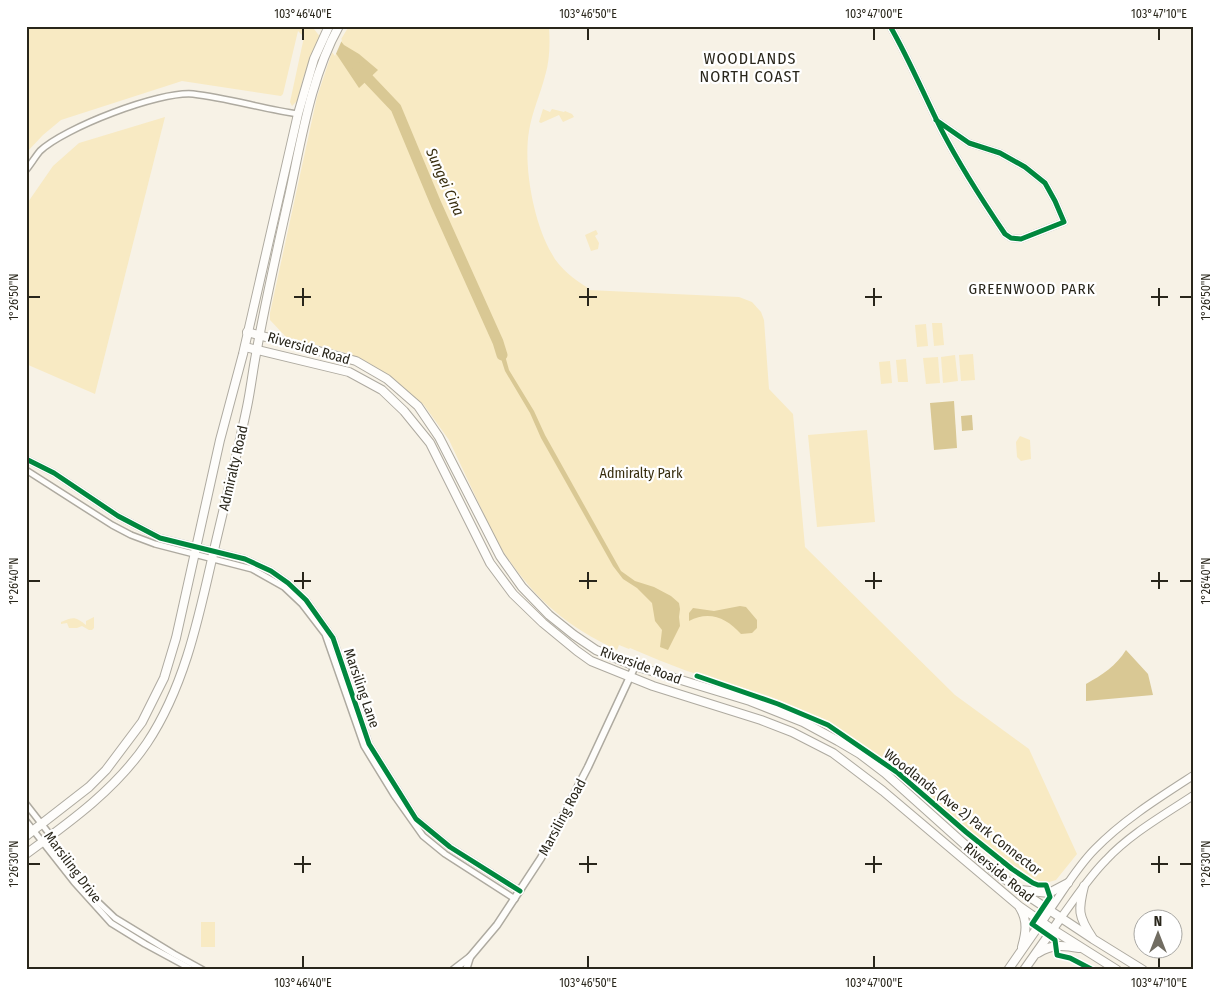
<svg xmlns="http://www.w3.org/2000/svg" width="1220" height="996" viewBox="0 0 1220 996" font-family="'Fira Sans Condensed',sans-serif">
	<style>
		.green { fill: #f8eac3 }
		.water { fill: #d9c894 }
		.pier { fill: #f7f2e6 }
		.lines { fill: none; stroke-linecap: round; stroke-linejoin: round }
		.river { stroke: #d9c894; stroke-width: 11 }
		.minor-casing { stroke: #aeaaa0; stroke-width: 8 }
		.tertiary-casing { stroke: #aeaaa0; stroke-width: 9 }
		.secondary-casing { stroke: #aeaaa0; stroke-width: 9 }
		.primary-casing { stroke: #aeaaa0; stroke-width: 10 }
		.minor { stroke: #fefdfb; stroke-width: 5 }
		.tertiary { stroke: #fefdfb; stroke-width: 6 }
		.secondary { stroke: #fefdfb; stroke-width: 7 }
		.primary { stroke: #fefdfb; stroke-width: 8 }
		.cycleway-casing { stroke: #fff; stroke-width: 8 }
		.cycleway { stroke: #00873e; stroke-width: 5 }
		.ticks { fill: none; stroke: #29261b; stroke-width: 2 }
		.labels { text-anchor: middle; stroke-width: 4.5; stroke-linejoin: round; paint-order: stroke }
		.street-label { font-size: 14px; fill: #29261b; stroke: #fff }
		.park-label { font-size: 14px; fill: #372d0e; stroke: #fff }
		.water-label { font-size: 15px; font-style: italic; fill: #392f10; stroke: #fff }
		.neighbourhood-label { font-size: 15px; letter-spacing: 1px; fill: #29261b; stroke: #fff }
		.quarter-label { font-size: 16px; letter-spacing: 1px; fill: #29261b; stroke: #fff }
		.neatline { fill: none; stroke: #29261b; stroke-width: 2 }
		.ticks-label { font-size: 12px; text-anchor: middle; fill: #29261b }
	</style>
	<rect width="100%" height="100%" fill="#f7f2e6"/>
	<g class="green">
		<polygon points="26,26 315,27 324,26 303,78 297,101 292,106 290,102 304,37 298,31 283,94 281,96 182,81 61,120 43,135 26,153"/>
		<path d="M349 26H549C550 43 550 60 545 76 540 95 532 112 529 131 523 166 534 224 552 254 559 268 575 280 588 288V290L739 297 752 302 761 312 764 320 769 389 793 414 805 547 955 695 1029 749 1077 854 1056 880 1042 884 1032 881 1012 865 997 856C933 799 871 742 792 706 758 690 722 682 687 671 668 664 649 656 630 648L629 649 619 645 617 650C561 624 530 594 497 542L449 440 424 405 404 388 374 366 359 358 343 352 286 337 270 320V313L317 97 332 52 336 54 340 41Z"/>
		<polygon points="543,109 550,112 552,109 564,112 565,111 572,114 574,117 563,122 559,115 541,123 539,122"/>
		<polygon points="165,117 95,394 26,364 26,205 53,166 79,143"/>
		<polygon points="596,230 598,234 595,236 599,243 598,249 591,251 585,235"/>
		<polygon points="932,323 942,323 944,345 934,346"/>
		<polygon points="926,324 928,346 917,347 915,325"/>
		<polygon points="973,354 975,380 961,381 959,355"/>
		<polygon points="955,355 958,381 943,383 941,357"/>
		<polygon points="938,357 940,383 926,384 923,358"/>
		<polygon points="906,359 908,382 898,382 896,360"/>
		<polygon points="890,361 892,383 881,384 879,362"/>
		<polygon points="867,430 875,522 817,527 808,435"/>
		<polygon points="1020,436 1030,440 1031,459 1021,461 1017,457 1016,442"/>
		<path d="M94 617V628L92 630H89L82 626 77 628H69L67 623 61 624V622C74 616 76 617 86 625V621Z"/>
		<rect x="201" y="922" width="14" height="25"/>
	</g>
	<g class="water">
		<polygon points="314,26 328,26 344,45 359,54 378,70 359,88 337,55"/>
		<polygon points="501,341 509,370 534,411 545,435 621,571 635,581 654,587 671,596 679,603 680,609 679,617 680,626 668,650 660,647 662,630 655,621 652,603 637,588 623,579 613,566 541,438 530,413 505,371 496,343"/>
		<polygon points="954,401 957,448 934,450 930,403"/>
		<polygon points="972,415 973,430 962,431 961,416"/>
		<path d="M740 606 746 607 757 620V628L752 633 741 634C727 618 709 610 689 621V613L693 608 714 611Z"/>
		<path d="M1126 650 1148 674 1153 695 1086 701V684C1102 675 1116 666 1126 650Z"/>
	</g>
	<polygon class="pier" points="315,26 331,26 342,40 335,56 314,29"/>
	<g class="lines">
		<polyline class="river" points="358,68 396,108 436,204 498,342 502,355"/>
		<defs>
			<g id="minor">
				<path d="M890 26C909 59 924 95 941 129 960 166 982 200 1005 234L1011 238 1021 239 1064 222 1055 201 1045 183 1025 167 1000 153 969 143 936 120"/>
				<path d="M26 170C31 164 35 157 40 151 64 128 159 91 193 94 228 98 263 109 298 114"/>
				<polyline points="26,459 54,473 118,516 160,538 245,559 271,571 288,583 306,600 333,638 369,744 416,819 450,847 520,891"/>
				<polyline points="26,470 112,525 131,535 155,544 252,569 284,587 302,604 325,634 364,746 394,795 423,836 445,854 515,899"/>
				<polyline points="26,804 51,836 66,862 82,883 95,899 115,918 174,954 203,970"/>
				<polyline points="26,821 74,882 111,923 145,944 193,970"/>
			</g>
			<g id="tertiary">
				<polyline points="453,970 470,957 497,925 541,858 588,767 635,666"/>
				<polyline points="466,970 470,957"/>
			</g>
			<g id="secondary">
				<path d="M1049 911C1064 890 1077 867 1095 849 1123 820 1160 797 1194 775"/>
				<path d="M1060 919C1075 899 1088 878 1106 860 1130 834 1164 815 1194 795"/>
			</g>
			<g id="primary">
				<polyline points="247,332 356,361 387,379 418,406 439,437 500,556 522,587 549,615 574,635 596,650 635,666 750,701 803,722 838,741 860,754 885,773 992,869 1019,890 1093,939 1143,970"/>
				<polyline points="245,347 349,372 382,390 404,411 430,443 490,563 513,594 543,623 577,651 591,661 653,686 761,720 792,732 833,753 883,791 1019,906 1052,929 1117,970"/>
				<polyline points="26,836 89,787 106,770 142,722 164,678 176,638 220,440 243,354 298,114 314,59 329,26"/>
				<path d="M26 854C70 822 116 789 147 743 185 686 199 616 214 550 225 503 237 455 247 407 251 388 253 368 257 349 266 299 277 250 288 201 301 143 310 78 339 26"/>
				<path d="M1084 886C1078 910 1078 916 1092 937"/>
				<polyline points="1021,890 1049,893 1068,883"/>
				<path d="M1020 908C1028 921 1026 933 1022 947"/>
				<path d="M1038 953C1052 944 1063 945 1079 948"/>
				<polyline points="1008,970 1049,911"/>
				<polyline points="1024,970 1060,919"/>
			</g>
		</defs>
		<use href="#minor" class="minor-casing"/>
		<use href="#tertiary" class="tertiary-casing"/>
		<use href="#secondary" class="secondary-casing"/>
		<use href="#primary" class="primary-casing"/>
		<use href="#minor" class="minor"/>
		<use href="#tertiary" class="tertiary"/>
		<use href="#secondary" class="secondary"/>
		<use href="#primary" class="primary"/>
		<defs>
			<g id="cycleway">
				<path d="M890 26C909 59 924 95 941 129 960 166 982 200 1005 234L1011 238 1021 239 1064 222 1055 201 1045 183 1025 167 1000 153 969 143 936 120"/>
				<polyline points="26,459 54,473 118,516 160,538 245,559 271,571 288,583 306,600 333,638 369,744 416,819 450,847 520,891"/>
				<polyline points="697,676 778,704 828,725 898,773 966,832 1012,869 1033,883 1038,885 1046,885 1050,897 1032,924 1055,940 1057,955 1070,958 1093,970"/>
			</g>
		</defs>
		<use href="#cycleway" class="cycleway-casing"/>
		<use href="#cycleway" class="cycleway"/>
	</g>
	<path class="ticks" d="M303 28V40M588 28V40M874 28V40M1159 28V40M303 288V306M588 288V306M874 288V306M1159 288V306M28 297H40M294 297H311M579 297H597M865 297H882M1151 297H1168M1180 297H1192M303 572V589M588 572V589M874 572V589M1159 572V589M28 581H40M294 581H311M579 581H597M865 581H882M1151 581H1168M1180 581H1192M303 856V873M588 856V873M874 856V873M1159 856V873M28 864H40M294 864H311M579 864H597M865 864H882M1151 864H1168M1180 864H1192M303 956V968M588 956V968M874 956V968M1159 956V968"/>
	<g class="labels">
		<g class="street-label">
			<text transform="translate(309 348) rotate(16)" y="5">Riverside Road</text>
			<text transform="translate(233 468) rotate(-77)" y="5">Admiralty Road</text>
			<text transform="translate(641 665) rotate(20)" y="5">Riverside Road</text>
			<text transform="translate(362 688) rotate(71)" y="5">Marsiling Lane</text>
			<text transform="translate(963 812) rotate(38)" y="5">Woodlands (Ave 2) Park Connector</text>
			<text transform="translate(562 817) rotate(-62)" y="5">Marsiling Road</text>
			<text transform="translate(73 867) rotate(53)" y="5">Marsiling Drive</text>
			<text transform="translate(999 872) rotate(39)" y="5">Riverside Road</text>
		</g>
		<g class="park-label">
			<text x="641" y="478">Admiralty Park</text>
		</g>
		<g class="water-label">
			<text transform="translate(445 182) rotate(66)" y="5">Sungei Cina</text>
		</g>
		<g class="neighbourhood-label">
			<text x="1032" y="294">GREENWOOD PARK</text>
		</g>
		<g class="quarter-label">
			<text x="750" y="64">WOODLANDS<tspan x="750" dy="18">NORTH COAST</tspan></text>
		</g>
	</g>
	<rect width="1220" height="996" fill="none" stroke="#ffffff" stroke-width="55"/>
	<g transform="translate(1158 934)"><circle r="24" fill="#ffffff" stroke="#a9a8a4"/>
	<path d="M0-4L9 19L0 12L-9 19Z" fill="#716d62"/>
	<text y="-8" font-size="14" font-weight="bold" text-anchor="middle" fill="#29261b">N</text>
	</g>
	<rect x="28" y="28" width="1164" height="940" class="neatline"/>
	<g class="ticks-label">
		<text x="303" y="18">103°46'40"E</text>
		<text x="588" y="18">103°46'50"E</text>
		<text x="874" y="18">103°47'00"E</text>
		<text x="1159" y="18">103°47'10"E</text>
		<text transform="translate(14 297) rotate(-90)" y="4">1°26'50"N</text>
		<text transform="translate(1206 297) rotate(-90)" y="4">1°26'50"N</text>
		<text transform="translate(14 581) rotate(-90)" y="4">1°26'40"N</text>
		<text transform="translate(1206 581) rotate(-90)" y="4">1°26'40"N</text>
		<text transform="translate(14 864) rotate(-90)" y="4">1°26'30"N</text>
		<text transform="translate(1206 864) rotate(-90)" y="4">1°26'30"N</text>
		<text x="303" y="987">103°46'40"E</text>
		<text x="588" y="987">103°46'50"E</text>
		<text x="874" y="987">103°47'00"E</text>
		<text x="1159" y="987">103°47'10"E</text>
	</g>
</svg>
